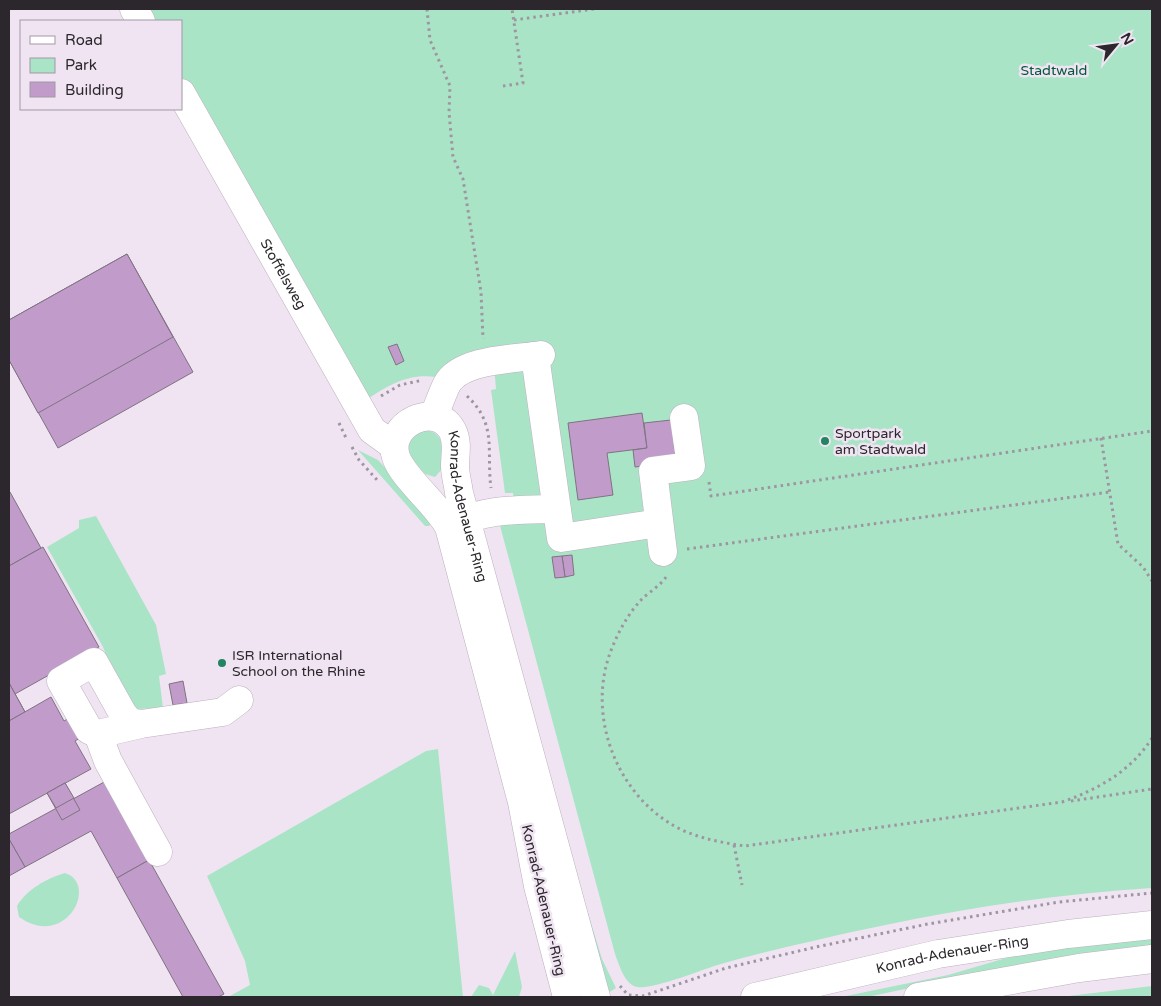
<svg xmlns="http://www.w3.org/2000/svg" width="1161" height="1006" viewBox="0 0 1161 1006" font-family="'Varela Round',sans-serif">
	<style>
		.green { fill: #aae4c7 }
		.building { fill: #c19ccb; stroke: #7e7380 }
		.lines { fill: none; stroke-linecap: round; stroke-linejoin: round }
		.minor-casing { stroke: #bcb0be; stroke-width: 29 }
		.major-casing { stroke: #bcb0be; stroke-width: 29 }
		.path { stroke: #9d959f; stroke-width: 3; stroke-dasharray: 2.5 4; stroke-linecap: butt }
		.minor { stroke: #fff; stroke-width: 28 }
		.major { stroke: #fff; stroke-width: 28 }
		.poi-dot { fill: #208560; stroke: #f0e4f3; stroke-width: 2 }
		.labels { text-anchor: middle; stroke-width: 5; stroke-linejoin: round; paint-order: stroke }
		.park-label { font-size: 14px; fill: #03573c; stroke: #f0e4f3 }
		.street-label { font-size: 14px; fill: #2b272c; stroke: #f0e4f3 }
		.poi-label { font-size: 14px; fill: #2b272c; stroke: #f0e4f3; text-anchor: start }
	</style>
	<rect width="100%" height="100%" fill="#f0e4f3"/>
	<g class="green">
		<path d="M140 9H1152V888C1038 895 924 915 813 941 782 948 751 955 721 964 703 969 653 990 637 987 624 984 619 964 615 954L499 522 516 519 513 493H505L491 390 496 389 493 355 447 364 436 377C408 373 389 385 366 400L181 82V21H147Z"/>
		<path d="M421 429C447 432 442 448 442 469L435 477 425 474 409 456 408 440Z"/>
		<polygon points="358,450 378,460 434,521 429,526 425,526"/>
		<polygon points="96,516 156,625 166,674 159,676 163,708 137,709 122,696 100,657 105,652 103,647 47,547 79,528 79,520"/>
		<polygon points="438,749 463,997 228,997 250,985 245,961 207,876 426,751"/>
		<path d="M65 873C99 884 66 950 19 917L17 906C26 890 47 878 65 873Z"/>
		<polygon points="587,910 602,959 616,988 608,993 579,912"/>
		<polygon points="1152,938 1152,949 948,980 867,997 841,997 948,975 1020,954 1068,946"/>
		<polygon points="515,951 522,987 519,997 471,997 479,985 489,988 493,995"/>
		<polygon points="1152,986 1152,997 1060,997"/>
	</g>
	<g class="building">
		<polygon points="127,254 193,372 58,448 9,360 9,320"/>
		<polygon points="127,254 173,337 38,413 9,360 9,320"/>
		<polygon points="397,344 404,361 396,365 388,347"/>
		<polygon points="642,413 647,448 607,453 613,495 578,500 568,423"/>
		<polygon points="671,420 676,462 635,467 633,450 647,448 644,423"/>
		<polygon points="10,492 41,548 9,566 9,493"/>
		<polygon points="43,547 99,647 15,694 9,683 9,566"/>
		<polygon points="572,555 574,575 565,577 562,556"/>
		<polygon points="562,556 565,577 555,578 552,557"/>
		<polygon points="183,681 187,703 173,705 169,684"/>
		<polygon points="9,683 25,712 9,721"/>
		<polygon points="9,683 25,712 9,721"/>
		<polygon points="51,697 64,721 69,718 80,738 75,741 91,769 9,814 9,721"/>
		<polygon points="106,781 149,860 117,878 91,831 25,867 9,839 9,834"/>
		<polygon points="65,783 80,810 62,820 47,793"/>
		<polygon points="65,783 74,798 56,808 47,793"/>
		<polygon points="9,839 25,867 9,876"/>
		<polygon points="149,860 224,994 218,997 183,997 117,878"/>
	</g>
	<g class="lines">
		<defs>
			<g id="minor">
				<polyline points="134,9 141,21"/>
				<path id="s1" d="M181 93 372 430 394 446"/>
				<polyline points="535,356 561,538 659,523"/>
				<path d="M434 416C438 406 442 394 447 384 461 359 515 359 541 355"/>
				<path d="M451 527C481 508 521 510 556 509"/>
				<polyline points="663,552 653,471 691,466 684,418"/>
				<polyline points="141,724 98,734 89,730 61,681 94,662 123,714 130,722 141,724 223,712 239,700"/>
				<polyline points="98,734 108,761 158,852"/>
				<path id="s2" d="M567 997 538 886 522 802 449 527C437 504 403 478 396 457 385 424 437 399 453 432 458 443 455 455 455 466 455 475 458 484 459 493L596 997"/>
			</g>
			<g id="major">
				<path id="s3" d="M755 997 938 954 1068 934 1152 925"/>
				<polyline points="918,997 1079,968 1152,959"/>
			</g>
		</defs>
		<use href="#minor" class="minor-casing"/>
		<use href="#major" class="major-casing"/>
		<g class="path">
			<polyline points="427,9 430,40 450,86 449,112 453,157 463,179 481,292 483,339"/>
			<polyline points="514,20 594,9"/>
			<polyline points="503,86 523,83 512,9"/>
			<polyline points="381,396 400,385 423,380"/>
			<path d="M467 396C498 425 486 451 491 488"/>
			<polyline points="339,423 347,440"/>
			<polyline points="1101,438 1118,544 1143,567 1152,581"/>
			<polyline points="352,447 359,460 378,481"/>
			<polyline points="709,482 711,496 1152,431"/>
			<polyline points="687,549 1110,492"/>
			<path d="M666 577C660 586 649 592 641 600 627 615 616 636 609 656 587 722 620 800 682 830 702 839 724 843 745 846L1062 802C1099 789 1131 771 1152 738"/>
			<polyline points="1071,801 1152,789"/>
			<polyline points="734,845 742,885"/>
			<polyline points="620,986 628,995 643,996 726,968 816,947 928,924 1059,902 1152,893"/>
		</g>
		<use href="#minor" class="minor"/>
		<use href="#major" class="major"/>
	</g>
	<g class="poi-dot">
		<circle cx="825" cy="441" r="5"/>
		<circle cx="222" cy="663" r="5"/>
	</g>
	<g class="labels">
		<g class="park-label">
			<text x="1054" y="75">Stadtwald</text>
		</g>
		<g class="street-label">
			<text dy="5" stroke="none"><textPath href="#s1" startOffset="208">Stoffelsweg</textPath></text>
			<text dy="5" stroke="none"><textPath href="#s2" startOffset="740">Konrad-Adenauer-Ring</textPath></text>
			<text transform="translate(544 900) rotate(77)" y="5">Konrad-Adenauer-Ring</text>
			<text dy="5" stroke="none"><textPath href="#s3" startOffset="202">Konrad-Adenauer-Ring</textPath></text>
		</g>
		<g class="poi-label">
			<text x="835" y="438">Sportpark<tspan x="835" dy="16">am Stadtwald</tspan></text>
			<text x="232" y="660">ISR International<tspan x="232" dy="16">School on the Rhine</tspan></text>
		</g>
	</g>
	<rect width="1161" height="1006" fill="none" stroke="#2b272c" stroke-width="20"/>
	<rect x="20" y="20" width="162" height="90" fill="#f0e4f3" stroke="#a198a3"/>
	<rect x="30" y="36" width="25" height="8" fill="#ffffff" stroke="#a198a3"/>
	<text x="65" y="45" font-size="15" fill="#2b272c">Road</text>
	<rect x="30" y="58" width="25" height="15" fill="#aae4c7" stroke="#a198a3"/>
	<text x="65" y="70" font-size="15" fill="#2b272c">Park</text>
	<rect x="30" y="82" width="25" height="15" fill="#c19ccb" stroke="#a198a3"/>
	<text x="65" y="95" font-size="15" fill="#2b272c">Building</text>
	<g transform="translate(1116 45) rotate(61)" stroke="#f0e4f3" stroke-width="4" paint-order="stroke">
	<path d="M0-4L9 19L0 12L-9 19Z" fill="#2b272c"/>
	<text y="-8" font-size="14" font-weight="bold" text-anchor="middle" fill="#2b272c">N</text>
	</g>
</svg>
